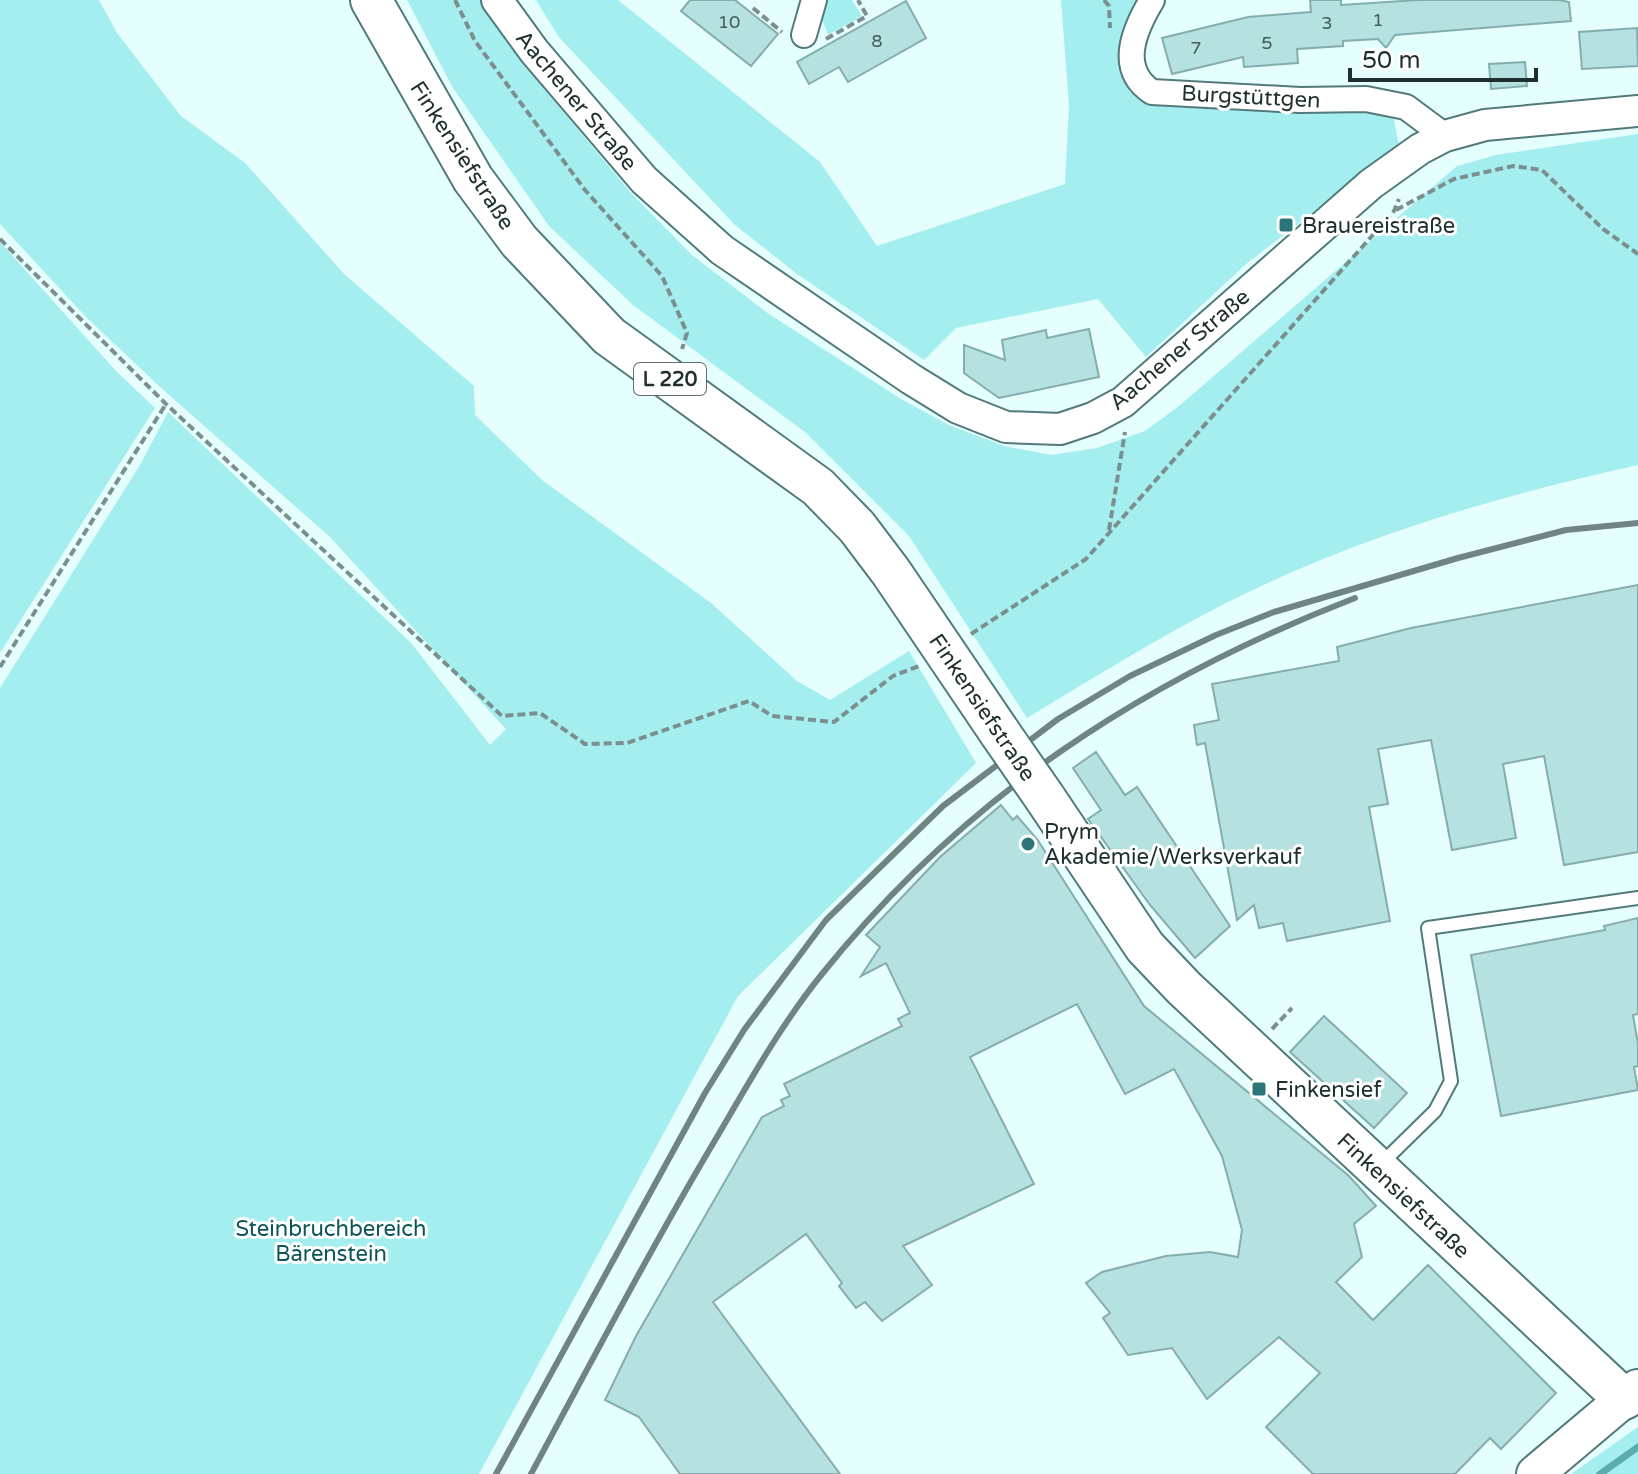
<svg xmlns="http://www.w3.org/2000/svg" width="1638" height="1474" viewBox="0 0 1638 1474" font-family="'Varela Round',sans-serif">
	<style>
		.green { fill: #a4eeef }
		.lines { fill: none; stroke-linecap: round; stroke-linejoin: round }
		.stream { stroke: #5bacad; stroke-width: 7 }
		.building { fill: #b6e1e1; stroke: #85adae; stroke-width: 2 }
		.service-casing { stroke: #527a7a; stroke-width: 16 }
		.minor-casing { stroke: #527a7a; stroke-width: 28 }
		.tertiary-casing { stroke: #527a7a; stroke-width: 34 }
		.secondary-casing { stroke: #527a7a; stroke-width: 40 }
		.primary-casing { stroke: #527a7a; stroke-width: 44 }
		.path { stroke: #7b8f8f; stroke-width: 4; stroke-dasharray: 8 4; stroke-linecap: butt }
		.service { stroke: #fff; stroke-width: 12 }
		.minor { stroke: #fff; stroke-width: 24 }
		.tertiary { stroke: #fff; stroke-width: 30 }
		.secondary { stroke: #fff; stroke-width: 36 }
		.primary { stroke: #fff; stroke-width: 40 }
		.rail { stroke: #708484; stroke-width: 6 }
		.primary-bridge-casing { stroke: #527a7a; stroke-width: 44; stroke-linecap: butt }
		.primary-bridge { stroke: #fff; stroke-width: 40 }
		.poi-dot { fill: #2d7678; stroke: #fff; stroke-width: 3 }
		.labels { text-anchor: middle; stroke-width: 6; stroke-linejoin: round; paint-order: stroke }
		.number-label { font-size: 18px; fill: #445c5c }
		.shield { fill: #fff; stroke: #626d6d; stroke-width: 2 }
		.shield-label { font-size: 20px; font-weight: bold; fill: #1e2f2f }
		.street-label { font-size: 22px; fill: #1e2f2f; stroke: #fff }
		.poi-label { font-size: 22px; fill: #1e2f2f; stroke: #fff; text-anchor: start }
		.park-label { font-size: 22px; fill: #0d5557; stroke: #fff }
	</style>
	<rect width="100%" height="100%" fill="#e5fefe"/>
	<g class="green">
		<polygon points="0,0 99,0 117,33 181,116 245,163 344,274 474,386 475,415 542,480 711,603 797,681 830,700 909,651 976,763 738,996 479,1474 0,1474 0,688 140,465 168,412 412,644 490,745 506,729 330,537 159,386 87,318 0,224"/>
		<path d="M407 0H484L519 59 632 194 692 255 769 314 901 399 949 425 1004 446 1051 455 1097 448 1145 431 1179 406 1457 166 1496 155 1638 134V465C1507 494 1377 531 1255 589 1176 626 1102 673 1027 718L909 536 805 432 633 305 549 226 453 88Z"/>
		<polygon points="536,0 618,0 820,162 877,246 1065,184 1069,105 1061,0 1136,0 1121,46 1130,92 1150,104 1297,113 1392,111 1399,145 1245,265 1146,357 1098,299 956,328 924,360 797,274 735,225 558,36"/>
		<polygon points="824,0 852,0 862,16 828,35 820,14"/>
		<polygon points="0,242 116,371 155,408 0,653"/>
		<polygon points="1638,1427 1638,1474 1572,1474 1574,1472"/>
	</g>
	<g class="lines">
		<polyline class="stream" points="1600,1474 1638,1447"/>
	</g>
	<g class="building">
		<polygon points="690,0 735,0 778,34 751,66 681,11"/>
		<polygon points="1310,0 1341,0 1341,5 1418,0 1559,0 1569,2 1571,21 1395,35 1386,48 1378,39 1343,41 1343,46 1297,49 1298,63 1244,67 1243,57 1172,74 1162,38 1248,17 1311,12"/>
		<polygon points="906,1 926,38 848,82 839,67 809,84 797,62"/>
		<polygon points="1637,28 1638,66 1582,69 1579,32"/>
		<polygon points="1525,62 1527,86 1491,89 1489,64"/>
		<polygon points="1089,329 1099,377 999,398 964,373 964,345 1005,360 1002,340 1046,330 1047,338"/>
		<polygon points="1638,585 1638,852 1564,865 1544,756 1503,764 1516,838 1452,850 1431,740 1378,749 1388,804 1369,807 1390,921 1287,941 1283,923 1259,928 1254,905 1237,920 1205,743 1197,745 1194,725 1219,720 1212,684 1339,661 1337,647 1411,628"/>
		<polygon points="1096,752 1125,795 1137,787 1230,926 1195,958 1150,905 1088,819 1101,810 1073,768"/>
		<polygon points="1001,805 1013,820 1017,816 1037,839 1144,1006 1349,1176 1376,1206 1354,1224 1362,1257 1336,1282 1373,1320 1428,1265 1556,1393 1501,1449 1490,1438 1455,1474 1313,1474 1266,1427 1320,1373 1279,1337 1207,1399 1172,1348 1128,1355 1103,1318 1110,1313 1086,1283 1102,1272 1166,1256 1210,1252 1238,1257 1242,1230 1222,1156 1174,1069 1125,1094 1077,1004 970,1057 1034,1184 903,1246 932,1285 882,1321 865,1302 856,1308 839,1286 842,1283 806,1234 713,1302 840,1474 680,1474 639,1417 605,1400 636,1336 762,1117 784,1106 781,1100 790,1096 784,1084 902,1026 898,1019 910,1013 886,963 861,976 880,947 866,935 940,857"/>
		<polygon points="1638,918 1638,1014 1633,1015 1638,1044 1638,1066 1634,1067 1638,1090 1501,1116 1471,955 1605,930 1604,926"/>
		<polygon points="1324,1016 1407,1093 1374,1128 1290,1052"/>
	</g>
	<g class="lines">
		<defs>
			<polyline id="service" points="1381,1164 1435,1111 1451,1081 1428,928 1638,898"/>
			<g id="minor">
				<path d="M1152 0C1134 30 1117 69 1152 92L1300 100 1366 99 1406 107 1445 136"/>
				<polyline points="804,35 814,0"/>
			</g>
			<polyline id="tertiary" points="497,0 534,51 644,180 722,250 911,379 958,408 1006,427 1060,429 1093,418 1123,402 1371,184 1420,149 1445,136 1485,125 1638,111"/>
			<polyline id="secondary" points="1535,1474 1624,1399"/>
			<g id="primary">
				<polyline points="371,0 473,179 519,241 609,336 818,487 857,527 891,572 1000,733"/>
				<polyline points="1045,798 1145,947 1184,988 1624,1399 1638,1390"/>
			</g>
		</defs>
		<use href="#service" class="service-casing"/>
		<use href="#minor" class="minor-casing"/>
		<use href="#tertiary" class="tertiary-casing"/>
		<use href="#secondary" class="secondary-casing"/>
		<use href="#primary" class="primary-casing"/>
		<g class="path">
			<polyline points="455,0 475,41 585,190 662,276 687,333 682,349"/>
			<polyline points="1104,0 1109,6 1110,28"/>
			<polyline points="753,8 782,32"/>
			<polyline points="826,39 867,16 858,0"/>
			<polyline points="1396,210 1454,179 1513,166 1542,170 1603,229 1638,254"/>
			<polyline points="0,239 166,404 502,716 540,713 585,744 627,743 749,701 772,716 834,722 893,676 919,666"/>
			<polyline points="1109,530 1125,432"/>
			<polyline points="971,634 1086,559 1394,211 1399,199"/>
			<polyline points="0,667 166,404"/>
			<polyline points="1272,1029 1292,1008"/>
		</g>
		<use href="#service" class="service"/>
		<use href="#minor" class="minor"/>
		<use href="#tertiary" class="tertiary"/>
		<use href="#secondary" class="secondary"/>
		<use href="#primary" class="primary"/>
		<g class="rail">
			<polyline points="496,1474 705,1093 744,1030 826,920 943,806 1058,719 1130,676 1216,635 1274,612 1458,558 1566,530 1638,523"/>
			<path d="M531 1474C590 1364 648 1254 711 1147 746 1088 779 1027 822 974 965 796 1143 680 1355 598"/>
		</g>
		<defs>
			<polyline id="primary-bridge" points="1000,733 1045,798"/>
		</defs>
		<use href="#primary-bridge" class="primary-bridge-casing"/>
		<use href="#primary-bridge" class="primary-bridge"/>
	</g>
	<g class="poi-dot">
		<rect x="1278" y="217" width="16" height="16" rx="4"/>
		<circle cx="1028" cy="844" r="8"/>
		<rect x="1251" y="1081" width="16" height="16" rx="4"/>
	</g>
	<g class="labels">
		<g class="number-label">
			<text x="1378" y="26">1</text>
			<text x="729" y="28">10</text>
			<text x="1327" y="29">3</text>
			<text x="877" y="47">8</text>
			<text x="1267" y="49">5</text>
			<text x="1196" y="54">7</text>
		</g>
		<rect class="shield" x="634" y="363" width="72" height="32" rx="6"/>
		<g class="shield-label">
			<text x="670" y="386">L 220</text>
		</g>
		<g class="street-label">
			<text transform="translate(1251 96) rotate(3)" y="8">Burgstüttgen</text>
			<text transform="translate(577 100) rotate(50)" y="8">Aachener Straße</text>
			<text transform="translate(463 155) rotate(57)" y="8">Finkensiefstraße</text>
			<text transform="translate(1179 349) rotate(-40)" y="8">Aachener Straße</text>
			<text transform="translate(983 707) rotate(56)" y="8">Finkensiefstraße</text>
			<text transform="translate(1404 1195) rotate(43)" y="8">Finkensiefstraße</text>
		</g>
		<g class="poi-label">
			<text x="1302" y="233">Brauereistraße</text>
			<text x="1044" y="839">Prym<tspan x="1044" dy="25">Akademie/Werksverkauf</tspan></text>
			<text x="1275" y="1097">Finkensief</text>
		</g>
		<g class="park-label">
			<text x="331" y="1236">Steinbruchbereich<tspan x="331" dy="25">Bärenstein</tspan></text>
		</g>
	</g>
	<path d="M1350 68v12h186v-12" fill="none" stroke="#1e2f2f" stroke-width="4"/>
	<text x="1362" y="68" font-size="24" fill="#1e2f2f" stroke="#ffffff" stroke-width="6" paint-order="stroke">50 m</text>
</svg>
